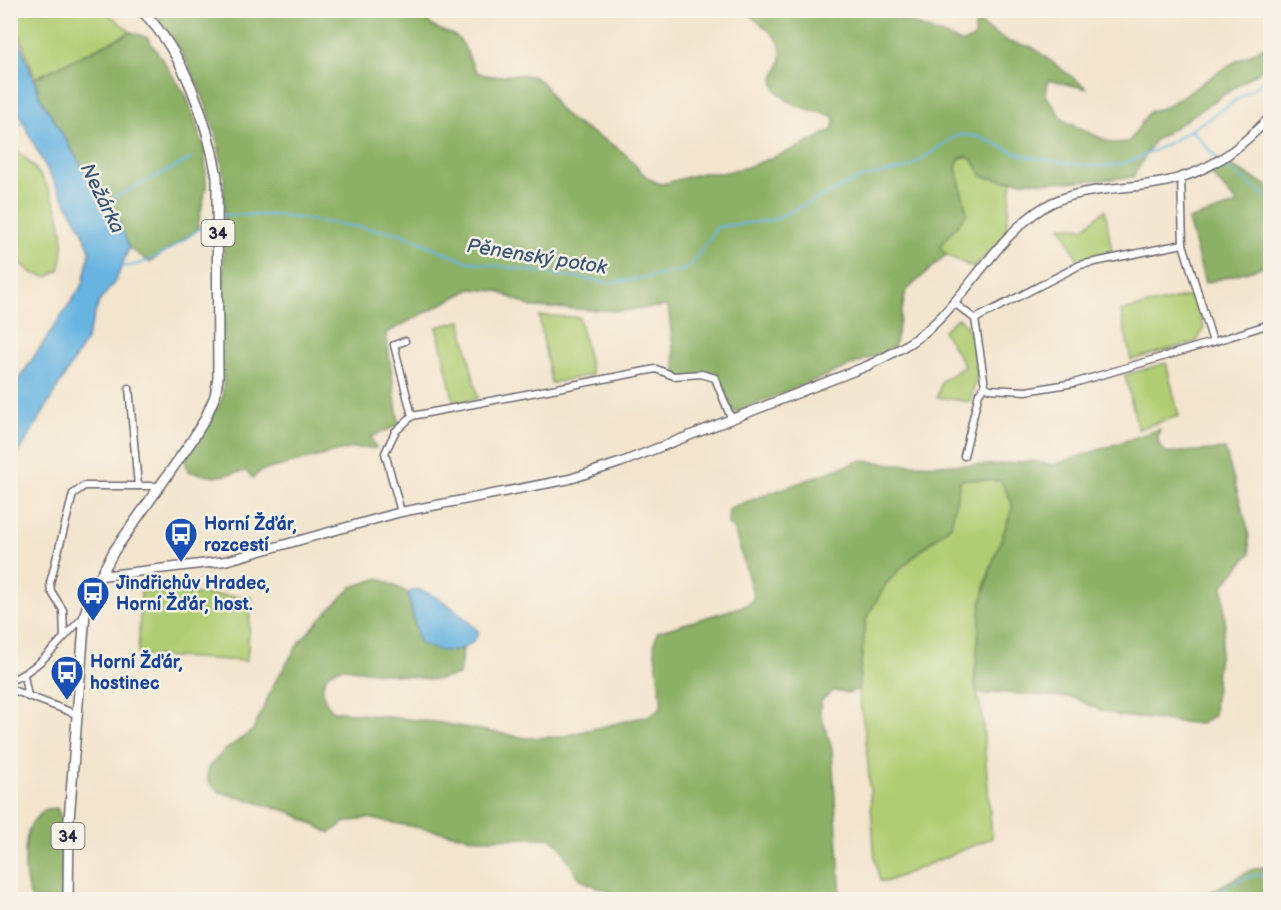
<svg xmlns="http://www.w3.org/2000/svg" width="1281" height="910" viewBox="0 0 1281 910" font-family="'Balsamiq Sans',sans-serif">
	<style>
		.green { fill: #b1cd73; stroke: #6a7857; stroke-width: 1.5 }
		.forest { fill: #8cb065; stroke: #576950; stroke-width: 1.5 }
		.water { fill: #68b4e1; stroke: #456b8e; stroke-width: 1.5 }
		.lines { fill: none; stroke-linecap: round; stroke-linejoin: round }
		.stream { stroke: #68b4e1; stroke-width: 2 }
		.street-casing { stroke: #6b666e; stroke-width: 9 }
		.secondary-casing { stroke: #6b666e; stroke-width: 11 }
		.primary-casing { stroke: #6b666e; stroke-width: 12 }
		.street { stroke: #fff; stroke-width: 6 }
		.secondary { stroke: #fff; stroke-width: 8 }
		.primary { stroke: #fff; stroke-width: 9 }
		.labels { text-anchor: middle; stroke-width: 5; stroke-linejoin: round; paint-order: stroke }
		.shield { fill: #f7f3e8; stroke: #62616f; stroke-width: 1.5 }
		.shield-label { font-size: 16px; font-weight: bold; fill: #22223b }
		.transit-label { font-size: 18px; font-weight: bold; fill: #164399; stroke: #f7f3e8; text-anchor: start }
		.water-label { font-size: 20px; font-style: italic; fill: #3a5575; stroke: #f7f3e8 }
	</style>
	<rect width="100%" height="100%" fill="#f7f3e8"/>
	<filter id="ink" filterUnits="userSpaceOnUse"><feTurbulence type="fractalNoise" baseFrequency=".0167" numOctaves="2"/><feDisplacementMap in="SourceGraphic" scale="12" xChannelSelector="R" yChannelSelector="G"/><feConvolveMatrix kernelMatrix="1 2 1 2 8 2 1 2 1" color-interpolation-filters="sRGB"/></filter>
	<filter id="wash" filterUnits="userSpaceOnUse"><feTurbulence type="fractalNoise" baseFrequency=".008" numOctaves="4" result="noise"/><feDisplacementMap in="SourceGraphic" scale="24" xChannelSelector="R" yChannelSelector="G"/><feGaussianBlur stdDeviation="1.35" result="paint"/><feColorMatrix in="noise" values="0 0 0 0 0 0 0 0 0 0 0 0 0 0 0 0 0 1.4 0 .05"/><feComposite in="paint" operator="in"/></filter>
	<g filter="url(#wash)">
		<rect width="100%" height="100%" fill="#f3e5cd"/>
		<g class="green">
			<polygon points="11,11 105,11 131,32 35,78"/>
			<path d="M11 147C49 172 72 226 59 270L48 277 34 274 11 256Z"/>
			<polygon points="966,156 973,160 983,177 1012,181 1005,235 974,268 946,255 939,246 967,213 956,168 959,159"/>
			<polygon points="1105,210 1112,252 1078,260 1061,226 1084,228"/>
			<polygon points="1194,295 1204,329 1196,342 1131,360 1121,311"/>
			<polygon points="539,316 579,317 592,375 551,383"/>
			<path d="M957 318C971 322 977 359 977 374 976 383 972 393 970 402L937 397 942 381 965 366 943 331Z"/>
			<polygon points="461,321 478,399 454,403 437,327"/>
			<polygon points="1166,363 1179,416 1138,429 1125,375"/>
			<polygon points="968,478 1001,481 1012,503 1012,510 985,584 975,672 974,684 982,713 992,838 886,882 880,881 875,860 866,739 858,690 866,619 886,584 903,566 951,525 960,481"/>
			<polygon points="141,591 251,597 247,661 138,655"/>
		</g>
		<g class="forest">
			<path d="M153 11H428C425 31 442 28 455 36 466 42 469 63 477 72 497 82 519 69 536 78 549 85 551 101 561 111 578 130 607 137 626 155 638 167 644 180 662 184L702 173H722L748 167 802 146 832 130 835 119 831 115C811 110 778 105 773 80 794 42 773 35 745 11H881L963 43 975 37V25L979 23 1009 42 1032 47 1088 89 1048 80 1046 95 1063 120 1111 143 1129 142 1149 112 1166 107 1231 64 1270 44V64L1154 141 1133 177C1081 182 1036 185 983 177L973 160 966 156 959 159 956 168 967 213 940 246 946 255 906 291 894 348 734 413 718 372 677 379 668 306 617 311 532 307 497 291 471 289 386 333 399 425 371 437 376 448H352L261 471 253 478 246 471 215 477 188 471 185 460 212 418 223 396 224 178C216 117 191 58 153 11Z"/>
			<polygon points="131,32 148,38 187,97 205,151 206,188 197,230 150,262 129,248 118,218 79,162 40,97 35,78"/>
			<polygon points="1227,164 1270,187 1270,265 1205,283 1188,220 1238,204 1210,173"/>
			<path d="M1160 429C1156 437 1158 447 1167 453L1225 449 1248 529 1250 554 1223 585 1225 624 1217 669 1214 715 1201 724 1119 716 1090 706 1076 698 993 692 987 696 976 691 975 672 981 604 992 564 1012 510V503L1001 481 963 479 960 481 951 525 903 566 886 584 866 619 858 690 847 693 833 691 821 701 820 712 832 749 841 899H625C612 890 588 886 581 879 568 868 566 845 550 838L479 839 367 818 344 823 330 833 290 812 220 792 208 782V768L224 751 253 730 275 682 299 643 321 618 352 587 379 578 408 593 415 628 456 651 463 649 459 675 435 680 344 668C319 671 317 694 333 711L435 722 527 738 559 737 651 715 662 706 654 646 657 632 740 607 750 603 754 597 734 529 728 525 729 508 862 460 893 464 990 465 1031 461 1054 465Z"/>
			<path d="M57 808 62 820 61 899H32C23 883 22 840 32 823 35 818 42 813 46 809Z"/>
			<polygon points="1267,866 1270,867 1270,899 1197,899 1251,870"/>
		</g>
		<g class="water">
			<polygon points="11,19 40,97 79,162 118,218 129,248 116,280 99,302 86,340 11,466 11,391 83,284 90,250 81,228 46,168 11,98"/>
			<path d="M417 589C446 599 457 611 479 632 469 655 438 655 419 642L408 593Z"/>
		</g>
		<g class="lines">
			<g class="stream">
				<polyline points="10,124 23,123"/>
				<polyline points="1191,130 1225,167 1270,198"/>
				<polyline points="106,202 191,159"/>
				<path d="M221 215H276L399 233 465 261 612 283 682 271 693 263 717 227 773 220 861 178 908 168 956 136C981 130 1006 153 1030 157 1057 161 1088 169 1116 165 1157 158 1234 101 1270 77"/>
				<path d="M119 267C156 266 184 239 213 219"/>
				<path d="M1206 900C1226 887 1246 872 1270 876"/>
			</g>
		</g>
	</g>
	<g filter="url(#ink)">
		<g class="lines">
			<defs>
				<g id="street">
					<polyline points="953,302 975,319 985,386 979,393 964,456"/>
					<polyline points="975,319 1080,265 1183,244"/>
					<polyline points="405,341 394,345 412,416"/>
					<polyline points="1213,342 1270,324"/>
					<polyline points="985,386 990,389 1026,391 1074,383 1213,342 1183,244 1181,176"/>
					<polyline points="129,388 138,486"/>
					<polyline points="401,512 385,453 395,432 412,416 656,369 674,376 701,374 715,378 731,418"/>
					<polyline points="64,636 63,610 51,591 50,583 73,494 84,486 160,486"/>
					<polyline points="24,675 28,697"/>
					<path d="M10 681C46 664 56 643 84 617"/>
					<polyline points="10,689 76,714"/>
				</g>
				<path id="secondary" d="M101 576 225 561 401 512 570 479 622 462 867 366C892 354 915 342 935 323 974 286 998 236 1044 207 1079 186 1126 190 1164 182 1210 172 1238 150 1270 117"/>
				<path id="primary" d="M68 900 69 820 85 613 94 588 114 551 191 442 205 419 215 396 218 378 217 177C207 120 184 52 141 10"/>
			</defs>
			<use href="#street" class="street-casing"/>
			<use href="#secondary" class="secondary-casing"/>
			<use href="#primary" class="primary-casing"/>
			<use href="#street" class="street"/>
			<use href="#secondary" class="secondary"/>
			<use href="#primary" class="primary"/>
		</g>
	</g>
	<defs>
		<symbol id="bus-pin" viewBox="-11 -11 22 30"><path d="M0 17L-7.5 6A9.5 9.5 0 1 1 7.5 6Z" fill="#1a4fb4" stroke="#f7f3e8"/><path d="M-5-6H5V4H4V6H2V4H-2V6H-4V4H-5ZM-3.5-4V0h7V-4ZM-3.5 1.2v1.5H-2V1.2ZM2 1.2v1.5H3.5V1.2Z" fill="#fff"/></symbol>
	</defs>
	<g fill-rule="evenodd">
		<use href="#bus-pin" x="162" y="515" width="38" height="52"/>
		<use href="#bus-pin" x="74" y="574" width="38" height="52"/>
		<use href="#bus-pin" x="48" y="653" width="38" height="52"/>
	</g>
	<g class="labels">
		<g class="shield">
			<rect x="201.5" y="220" width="33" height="26" rx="4.5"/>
			<rect x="51.5" y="823" width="33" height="26" rx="4.5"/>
		</g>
		<g class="shield-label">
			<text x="218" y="239">34</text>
			<text x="68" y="842">34</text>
		</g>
		<g class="transit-label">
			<text x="204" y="530">Horní Žďár,<tspan x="204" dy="21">rozcestí</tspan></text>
			<text x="116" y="589">Jindřichův Hradec,<tspan x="116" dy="21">Horní Žďár, host.</tspan></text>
			<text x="90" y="668">Horní Žďár,<tspan x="90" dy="21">hostinec</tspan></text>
		</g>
		<g class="water-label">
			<text transform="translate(103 198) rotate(64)" y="7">Nežárka</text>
			<text transform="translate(537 256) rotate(9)" y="7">Pěnenský potok</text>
		</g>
	</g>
	<rect width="1281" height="910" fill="none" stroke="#f7f3e8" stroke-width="36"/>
</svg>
